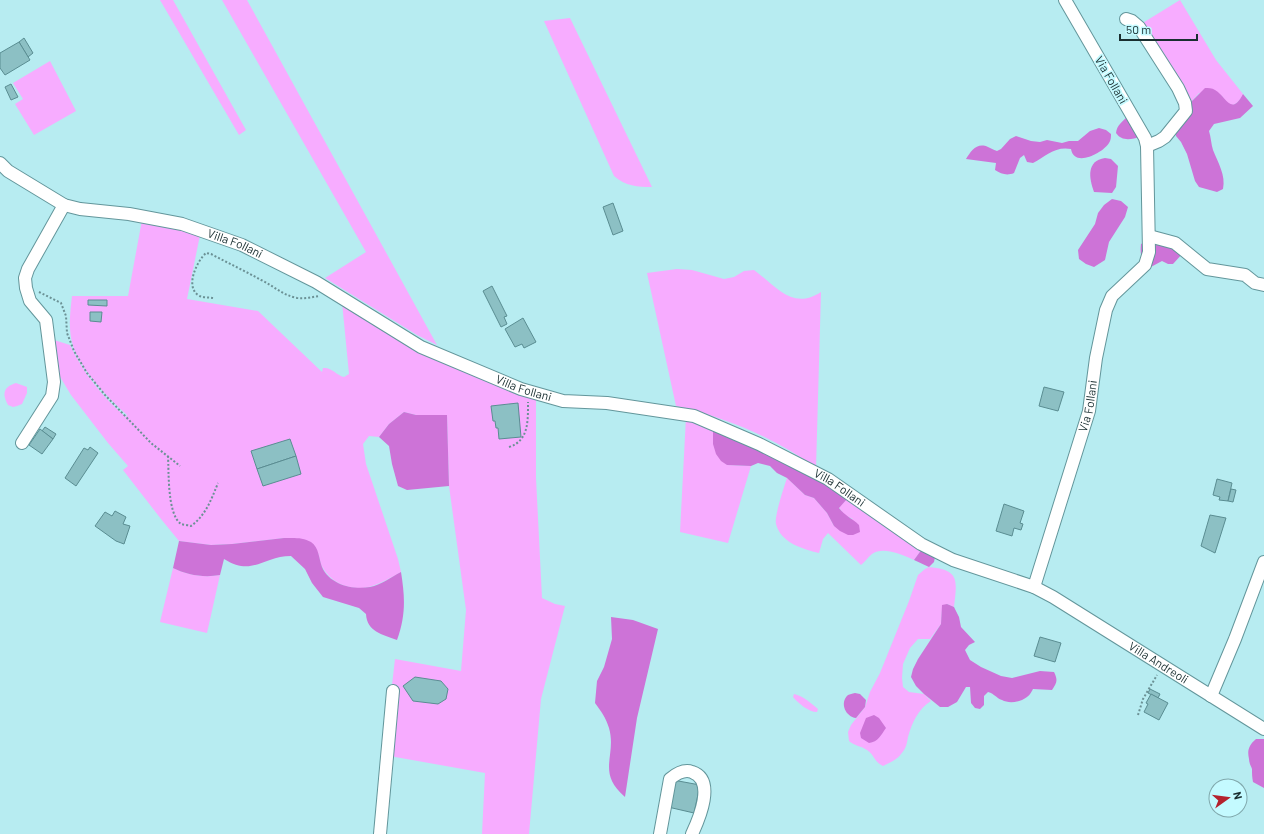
<svg xmlns="http://www.w3.org/2000/svg" width="1264" height="834" viewBox="0 0 1264 834" font-family="Barlow,sans-serif">
	<style>
		.green { fill: #f7acff }
		.forest { fill: #cd73d7 }
		.building { fill: #8cc0c4; stroke: #5a8d92 }
		.lines { fill: none; stroke-linecap: round; stroke-linejoin: round }
		.minor-casing { stroke: #63969b; stroke-width: 14 }
		.path { stroke: #6b9195; stroke-width: 2; stroke-dasharray: 2 2; stroke-linecap: butt }
		.minor { stroke: #fff; stroke-width: 12 }
		.labels { text-anchor: middle; stroke-width: 3.5; stroke-linejoin: round; paint-order: stroke }
		.street-label { font-size: 12px; fill: #192e30; stroke: #c4faff }
	</style>
	<rect width="100%" height="100%" fill="#b7ecf1"/>
	<g class="green">
		<polygon points="160,0 173,0 246,130 239,135"/>
		<polygon points="222,0 247,0 437,345 417,335 325,278 366,252"/>
		<path d="M1180 0 1216 60 1243 94C1241 99 1235 108 1228 104 1226 102 1223 98 1222 96L1199 93 1190 103 1141 24Z"/>
		<path d="M570 18 652 187C638 187 625 186 614 176L544 21Z"/>
		<polygon points="50,61 76,111 34,135 15,104 23,99 13,83"/>
		<path d="M142 220 200 235 187 299 258 311 322 372 323 368C332 367 336 375 344 377L349 374 342 302 536 398V478L542 598 555 604 565 606 541 699 529 834H482L485 773 384 755 395 659 461 671 466 610 449 486 447 415H416L404 412 389 424 379 437 369 436 363 444 366 464 398 559 401 572C392 577 382 583 372 586 355 592 332 585 323 568 320 564 320 558 318 553L284 538 232 544 211 545 179 541 161 519 123 470 128 466 108 443 71 395 59 375 54 340 70 345C83 372 103 398 126 417L127 415C109 399 80 369 73 346 68 330 70 313 72 296H128Z"/>
		<path d="M677 269 692 270 724 279 734 277 744 271 754 270C776 286 792 311 821 292L816 468C776 438 724 417 676 406L647 273Z"/>
		<path d="M16 383 27 387V393L22 404 17 406 13 407 8 405C2 394 3 387 16 383Z"/>
		<polygon points="686,417 713,429 727,465 751,466 728,543 680,532"/>
		<path d="M787 478 805 495 814 498 827 513 834 526 853 519 844 515 839 507 847 499 922 549 914 560C903 555 883 546 872 554 868 557 866 561 861 565L828 533 823 539 819 553C803 549 781 543 776 524 774 517 784 487 787 478Z"/>
		<path d="M929 567C960 570 957 580 954 607L947 604 942 610 941 624 930 639H918L910 648 903 664 902 678 903 687 909 692 924 694 931 701C918 709 912 723 908 737 907 743 906 749 901 754 897 760 889 763 883 766 873 761 875 755 867 750 861 746 855 746 849 741L848 732 851 725 865 707 870 692 880 673 909 601 918 575 925 569Z"/>
		<path d="M173 568C187 575 205 578 220 575L207 633 160 622Z"/>
		<path d="M794 694C803 696 811 703 818 709L817 712C809 712 799 704 793 697Z"/>
	</g>
	<g class="forest">
		<path d="M1205 88C1208 88 1212 88 1215 90 1226 96 1231 117 1243 94L1253 106 1240 118 1214 124 1209 131C1211 137 1211 144 1213 150 1218 163 1226 175 1223 189L1217 192 1199 187 1195 181 1187 154 1181 142 1176 136V128L1190 103Z"/>
		<path d="M1127 117 1140 137C1132 139 1122 142 1116 133 1117 125 1122 122 1127 117Z"/>
		<path d="M1099 128 1106 130 1111 134C1111 137 1111 140 1109 143 1103 153 1074 168 1071 149 1055 146 1046 156 1033 163L1027 162 1024 155 1020 158 1014 173C1007 176 1001 174 995 170L996 163 966 159C971 151 977 142 988 147 991 148 993 150 997 151L1001 149 1010 139 1016 136 1031 141 1040 142 1047 140 1062 143 1069 141H1078L1090 131Z"/>
		<path d="M1105 158 1111 159 1118 166 1116 187 1112 193 1094 192C1089 178 1086 161 1105 158Z"/>
		<polygon points="1112,199 1121,201 1128,207 1125,217 1109,242 1105,260 1094,267 1086,264 1079,259 1078,250 1095,224 1098,213 1104,205"/>
		<path d="M1158 237 1183 253 1173 264H1168L1162 261 1149 268C1141 261 1140 254 1141 244L1150 239Z"/>
		<polygon points="404,412 416,415 447,415 449,486 407,490 398,486 392,464 389,446 379,437 389,424"/>
		<path d="M713 429 774 457 809 474 847 499 839 508C845 516 852 518 859 525L860 532 853 535H848L840 531 834 526 827 513 814 498 805 495 787 478 777 473 770 466 758 463 751 466 727 465 721 461 716 454 713 444Z"/>
		<path d="M284 538C293 538 303 537 311 542 319 547 319 559 322 567 330 585 353 590 370 587 381 585 391 577 401 572 405 597 406 615 397 640 382 634 367 632 366 614L359 608 323 597 312 583 305 569 291 556C263 556 253 577 224 559L220 575C204 578 187 575 173 568L179 541 211 545 232 544Z"/>
		<polygon points="922,549 935,557 934,562 929,567 914,560"/>
		<path d="M947 604 954 607 959 617 961 627 975 642 969 645 965 650 970 660 981 667 1001 676 1012 678 1040 671 1054 672C1058 680 1057 683 1052 690L1033 689C1032 691 1030 695 1027 697 1021 702 1009 704 1002 700 996 698 995 694 988 692L984 696V705L980 709 975 708 971 703 970 687H966L957 702 948 707H940L924 694 916 686 911 677 913 669 918 659 941 624 942 605Z"/>
		<path d="M611 617 633 620 658 629 637 718 625 797C596 772 617 756 609 728 606 718 601 711 595 703L597 681 604 667 612 639Z"/>
		<path d="M855 693 860 694 866 700 865 707 856 718C846 717 839 703 848 695 850 694 852 694 855 693Z"/>
		<path d="M874 715 879 718 886 728C881 735 878 742 869 743L861 738 860 733 866 718Z"/>
		<path d="M1256 739H1264V788L1253 782C1252 777 1252 774 1252 769 1251 766 1249 763 1249 759 1247 750 1249 745 1256 739Z"/>
	</g>
	<g class="building">
		<polygon points="24,38 33,53 28,57 19,42"/>
		<polygon points="19,42 30,60 5,75 0,68 0,53"/>
		<polygon points="11,84 18,97 11,100 5,87"/>
		<polygon points="613,203 623,231 613,235 603,207"/>
		<polygon points="492,286 507,316 504,317 507,324 501,327 483,291"/>
		<polygon points="88,300 107,300 107,306 88,305"/>
		<polygon points="90,312 102,312 101,322 90,321"/>
		<polygon points="523,318 536,342 524,348 522,344 515,347 505,329"/>
		<polygon points="1044,387 1064,392 1058,411 1039,406"/>
		<polygon points="518,403 521,437 499,439 498,428 496,428 495,421 493,421 491,406"/>
		<polygon points="45,427 56,434 53,439 42,431"/>
		<polygon points="40,429 53,439 42,454 29,445"/>
		<polygon points="290,439 296,456 257,469 251,451"/>
		<polygon points="90,447 98,453 76,486 65,478 84,448 88,450"/>
		<polygon points="296,456 301,474 263,486 257,469"/>
		<polygon points="1217,479 1232,483 1228,501 1219,500 1220,497 1213,495"/>
		<polygon points="1231,489 1236,490 1233,502 1228,501"/>
		<polygon points="1004,504 1024,511 1020,523 1023,524 1021,530 1014,528 1012,536 996,531"/>
		<polygon points="115,511 126,517 123,524 130,526 124,544 116,541 95,526 105,512 112,516"/>
		<polygon points="1210,515 1226,518 1215,553 1201,546"/>
		<polygon points="1040,637 1061,643 1055,662 1034,656"/>
		<polygon points="415,677 441,681 448,689 446,699 438,704 413,701 403,686"/>
		<polygon points="1150,689 1160,694 1158,698 1148,693"/>
		<polygon points="1151,694 1168,703 1159,720 1144,712 1148,704 1146,703"/>
		<polygon points="673,780 700,785 694,813 668,807"/>
	</g>
	<g class="lines">
		<defs>
			<g id="minor">
				<polyline points="1126,19 1132,21 1139,27 1178,88 1185,103 1186,111 1165,137 1159,141 1147,146"/>
				<path id="s1" d="M0 163 8 171 64 205 80 209 129 214 182 224 242 245 316 282 421 347 521 389 563 401 607 403 694 416 759 444 828 479 921 544 953 560 1034 587 1053 597 1264 729"/>
				<polyline points="1149,236 1175,243 1207,269 1245,275 1255,283 1264,285"/>
				<polyline points="22,443 52,396 54,382 46,320 30,301 26,288 25,278 28,269 64,205"/>
				<path id="s2" d="M1034 587 1089 411 1096 358 1106 310 1112 296 1145 265 1149 252 1147 146 1145 138 1065 0"/>
				<polyline points="1211,696 1235,639 1264,562"/>
				<polyline points="380,834 393,691"/>
				<path d="M660 834 670 779C676 774 684 769 692 772 716 780 699 819 692 834"/>
			</g>
		</defs>
		<use href="#minor" class="minor-casing"/>
		<g class="path">
			<polyline points="39,292 61,303 66,316 67,333 74,351 87,373 105,395 151,443 180,466"/>
			<path d="M213 298C208 297 202 298 198 295 185 286 197 261 206 253L211 254C228 263 245 271 261 280 274 286 282 295 297 298 305 299 312 297 319 296"/>
			<path d="M509 447C529 441 528 420 528 402"/>
			<path d="M168 456C169 472 167 514 181 524 184 525 188 525 191 526 206 515 211 500 218 483"/>
			<polyline points="1138,715 1143,699 1157,675"/>
		</g>
		<use href="#minor" class="minor"/>
	</g>
	<g class="labels">
		<g class="street-label">
			<text transform="translate(1111 80) rotate(60)" y="4">Via Follani</text>
			<text dy="4" stroke="none"><textPath href="#s1" startOffset="253">Villa Follani</textPath></text>
			<text dy="4" stroke="none"><textPath href="#s1" startOffset="577">Villa Follani</textPath></text>
			<text dy="4" stroke="none"><textPath href="#s2" startOffset="189">Via Follani</textPath></text>
			<text dy="4" stroke="none"><textPath href="#s1" startOffset="913">Villa Follani</textPath></text>
			<text dy="4" stroke="none"><textPath href="#s1" startOffset="1279">Villa Andreoli</textPath></text>
		</g>
	</g>
	<g transform="translate(1228 798) rotate(76)"><circle r="19" fill="#c4faff" stroke="#80a8ac"/>
	<path d="M0-3L7 15L0 10L-7 15Z" fill="#b4222e"/>
	<text y="-6" font-size="11" font-weight="bold" text-anchor="middle" fill="#192e30">N</text>
	</g>
	<path d="M1120 34v6h77v-6" fill="none" stroke="#192e30" stroke-width="2"/>
	<text x="1126" y="34" font-size="12" fill="#192e30" stroke="#c4faff" stroke-width="3" paint-order="stroke">50 m</text>
</svg>
